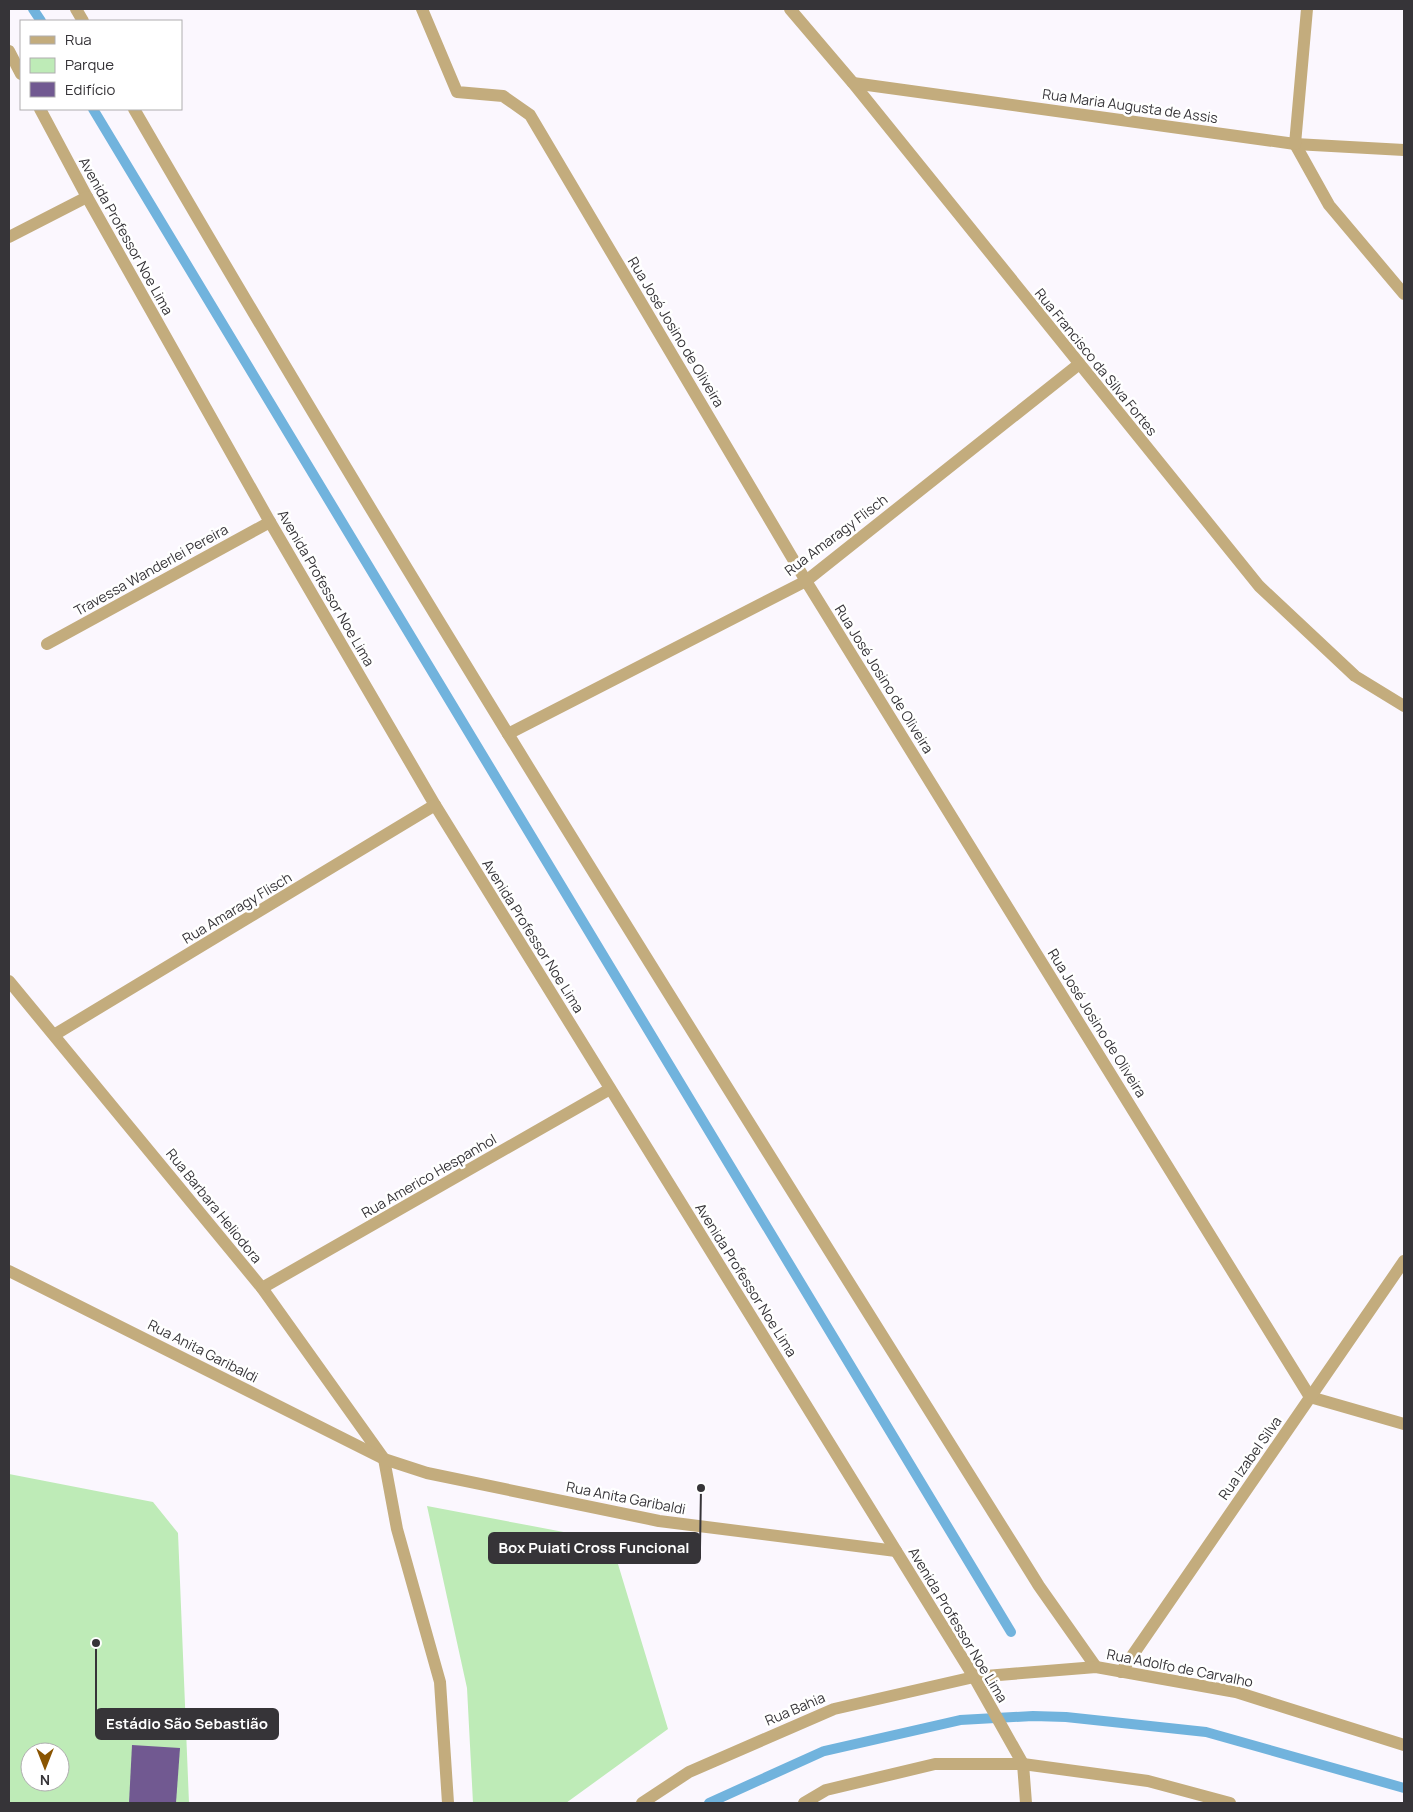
<svg xmlns="http://www.w3.org/2000/svg" width="1413" height="1812" viewBox="0 0 1413 1812" font-family="Manrope,sans-serif">
	<style>
		.park { fill: #beebb7; fill-rule: evenodd }
		.lines { fill: none; stroke-linecap: round; stroke-linejoin: round }
		.stream { stroke: #71b3dd; stroke-width: 10 }
		.building { fill: #715991 }
		.minor { stroke: #c3ac7d; stroke-width: 12 }
		.labels { text-anchor: middle; stroke-width: 5; stroke-linejoin: round; paint-order: stroke }
		.street-label { font-size: 14px; fill: #363438; stroke: #fff }
		.leader { fill: none; stroke: #363438; stroke-width: 2 }
		.callout-dot { fill: #363438; stroke: #fff; stroke-width: 2 }
		.callout { fill: #363438; stroke: #363438; stroke-width: 2 }
		.callout-label { font-size: 15px; text-anchor: middle; font-weight: bold; fill: #fff }
	</style>
	<rect width="100%" height="100%" fill="#fbf7fe"/>
	<g class="park">
		<path d="M9 1474 153 1502 178 1533 189 1803H9ZM30 1752H60V1782H30Z"/>
		<polygon points="427,1506 611,1541 668,1729 566,1803 473,1803 467,1688"/>
	</g>
	<g class="lines">
		<g class="stream">
			<polyline points="33,9 41,21"/>
			<polyline points="93,109 1011,1632"/>
			<polyline points="709,1803 824,1751 960,1720 1033,1716 1066,1717 1206,1732 1404,1788"/>
		</g>
	</g>
	<polygon class="building" points="132,1745 180,1748 176,1803 129,1803"/>
	<g class="lines">
		<g class="minor">
			<polyline points="76,9 83,21"/>
			<polyline points="422,9 457,92 503,96 530,115 806,581 1310,1397 1404,1424"/>
			<polyline points="790,9 853,83 1259,586 1355,676 1404,706"/>
			<polyline points="9,51 21,74"/>
			<polyline points="853,83 1295,144 1404,150"/>
			<polyline points="40,109 87,197 270,522 435,805 974,1677 1023,1764 1026,1803"/>
			<path d="M134 109C423 608 733 1096 1039 1586L1096 1667"/>
			<polyline points="1295,144 1329,205 1404,294"/>
			<polyline points="1295,144 1307,9"/>
			<polyline points="9,237 87,197"/>
			<polyline points="47,644 270,522"/>
			<polyline points="508,734 806,581 1078,365"/>
			<polyline points="9,981 262,1288 384,1459 397,1529 440,1682 448,1803"/>
			<polyline points="54,1035 435,805"/>
			<polyline points="9,1271 384,1459 427,1473 659,1521 896,1551"/>
			<polyline points="262,1288 610,1089"/>
			<polyline points="1121,1672 1404,1261"/>
			<polyline points="642,1803 689,1772 834,1709 974,1677 1096,1667 1236,1692 1404,1745"/>
			<polyline points="804,1803 826,1790 935,1764 1023,1764 1148,1781 1230,1803"/>
		</g>
	</g>
	<g class="labels">
		<g class="street-label">
			<text transform="translate(1130 106) rotate(8)" y="5">Rua Maria Augusta de Assis</text>
			<text transform="translate(126 236) rotate(61)" y="5">Avenida Professor Noe Lima</text>
			<text transform="translate(676 332) rotate(59)" y="5">Rua José Josino de Oliveira</text>
			<text transform="translate(1096 362) rotate(51)" y="5">Rua Francisco da Silva Fortes</text>
			<text transform="translate(836 535) rotate(-37)" y="5">Rua Amaragy Flisch</text>
			<text transform="translate(151 570) rotate(-29)" y="5">Travessa Wanderlei Pereira</text>
			<text transform="translate(326 588) rotate(60)" y="5">Avenida Professor Noe Lima</text>
			<text transform="translate(884 679) rotate(58)" y="5">Rua José Josino de Oliveira</text>
			<text transform="translate(237 908) rotate(-31)" y="5">Rua Amaragy Flisch</text>
			<text transform="translate(533 936) rotate(58)" y="5">Avenida Professor Noe Lima</text>
			<text transform="translate(1097 1023) rotate(58)" y="5">Rua José Josino de Oliveira</text>
			<text transform="translate(429 1176) rotate(-30)" y="5">Rua Americo Hespanhol</text>
			<text transform="translate(214 1206) rotate(51)" y="5">Rua Barbara Heliodora</text>
			<text transform="translate(746 1280) rotate(58)" y="5">Avenida Professor Noe Lima</text>
			<text transform="translate(203 1351) rotate(27)" y="5">Rua Anita Garibaldi</text>
			<text transform="translate(1250 1458) rotate(-55)" y="5">Rua Izabel Silva</text>
			<text transform="translate(626 1498) rotate(11)" y="5">Rua Anita Garibaldi</text>
			<text transform="translate(958 1625) rotate(59)" y="5">Avenida Professor Noe Lima</text>
			<text transform="translate(1180 1668) rotate(11)" y="5">Rua Adolfo de Carvalho</text>
			<text transform="translate(795 1709) rotate(-23)" y="5">Rua Bahia</text>
		</g>
	</g>
	<path class="leader" d="M701 1488L700 1548M96 1643L96 1724"/>
	<g class="callout-dot">
		<circle cx="701" cy="1488" r="5"/>
		<circle cx="96" cy="1643" r="5"/>
	</g>
	<g class="callout">
		<rect x="489" y="1533" width="211" height="30" rx="5"/>
		<rect x="96" y="1709" width="182" height="30" rx="5"/>
	</g>
	<g class="callout-label">
		<text x="594" y="1553">Box Puiati Cross Funcional</text>
		<text x="187" y="1729">Estádio São Sebastião</text>
	</g>
	<rect width="1413" height="1812" fill="none" stroke="#363438" stroke-width="20"/>
	<rect x="20" y="20" width="162" height="90" fill="#ffffff" stroke="#afaeaf"/>
	<rect x="30" y="36" width="25" height="8" fill="#c3ac7d" stroke="#afaeaf"/>
	<text x="65" y="45" font-size="15" fill="#363438">Rua</text>
	<rect x="30" y="58" width="25" height="15" fill="#beebb7" stroke="#afaeaf"/>
	<text x="65" y="70" font-size="15" fill="#363438">Parque</text>
	<rect x="30" y="82" width="25" height="15" fill="#715991" stroke="#afaeaf"/>
	<text x="65" y="95" font-size="15" fill="#363438">Edifício</text>
	<g transform="translate(45 1767) rotate(180)"><circle r="24" fill="#ffffff" stroke="#afaeaf"/>
	<path d="M0-4L9 19L0 12L-9 19Z" fill="#8a5502"/>
	<text y="-8" font-size="14" font-weight="bold" text-anchor="middle" fill="#363438">N</text>
	</g>
</svg>
